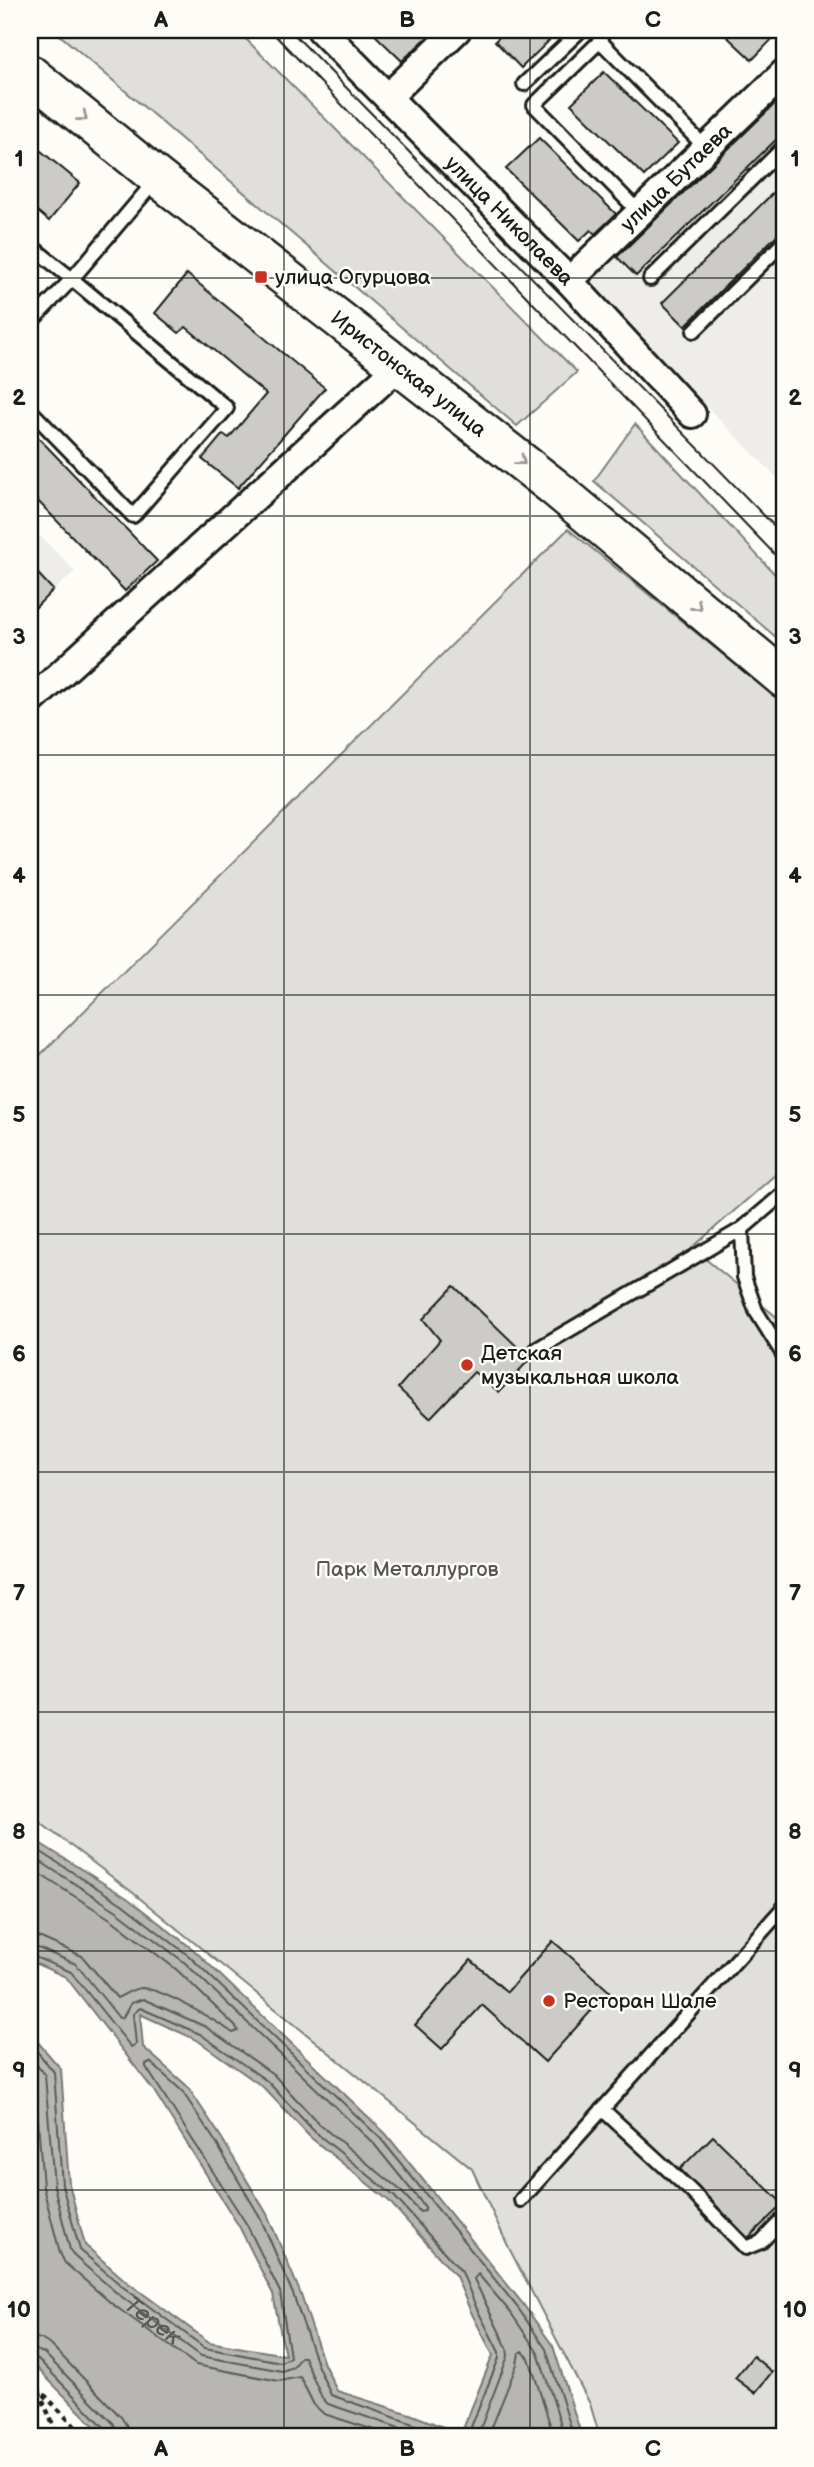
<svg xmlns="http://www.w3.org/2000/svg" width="814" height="2467" viewBox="0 0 814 2467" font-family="'Balsamiq Sans',sans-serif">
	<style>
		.built { fill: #eeede9 }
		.green { fill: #e0dfdb; stroke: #7e7e7c; stroke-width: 2 }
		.water { fill: #b7b6b2; stroke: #797876; stroke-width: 2; fill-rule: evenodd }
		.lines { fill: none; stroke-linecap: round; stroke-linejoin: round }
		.shore { stroke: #5a5a58; stroke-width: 2 }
		.building { fill: #cccbc8; stroke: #1c1c1c; stroke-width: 2 }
		.lane-casing { stroke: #1c1c1c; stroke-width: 18 }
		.street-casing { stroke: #1c1c1c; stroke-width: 32 }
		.secondary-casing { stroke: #1c1c1c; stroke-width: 42 }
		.path { stroke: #1c1c1c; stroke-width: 4.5; stroke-dasharray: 5 5; stroke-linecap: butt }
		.lane { stroke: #fdfcf7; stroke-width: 12 }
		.street { stroke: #fdfcf7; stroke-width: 26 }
		.secondary { stroke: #fdfcf7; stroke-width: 37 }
		.tram { stroke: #1c1c1c; stroke-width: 2 }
		.oneway { stroke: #989794 }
		.grid { fill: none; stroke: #1c1c1c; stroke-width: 2; stroke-opacity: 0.55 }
		.poi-dot { fill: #c8321e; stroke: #fdfcf7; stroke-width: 2.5 }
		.labels { text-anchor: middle; stroke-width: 5; stroke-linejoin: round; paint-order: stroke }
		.street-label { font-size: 21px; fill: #1c1c1c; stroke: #fdfcf7 }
		.poi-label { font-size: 21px; fill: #1c1c1c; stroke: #fdfcf7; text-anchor: start }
		.park-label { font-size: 21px; fill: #575655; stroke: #fdfcf7 }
		.water-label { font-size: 23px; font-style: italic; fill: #5a5a58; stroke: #fdfcf7 }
		.neatline { fill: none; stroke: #1c1c1c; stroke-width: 2.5 }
		.grid-label { font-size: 23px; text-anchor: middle; font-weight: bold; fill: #1c1c1c }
	</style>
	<rect width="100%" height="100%" fill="#fdfcf7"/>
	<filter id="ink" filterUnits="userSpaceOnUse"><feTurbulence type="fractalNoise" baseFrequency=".0143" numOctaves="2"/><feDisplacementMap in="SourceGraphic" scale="14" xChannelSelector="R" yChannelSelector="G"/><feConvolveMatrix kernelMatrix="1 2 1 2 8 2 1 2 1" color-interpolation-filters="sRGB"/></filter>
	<g filter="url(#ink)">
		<g class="built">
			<polygon points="784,87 784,485 584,282"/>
			<polygon points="30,526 75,571 30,613"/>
		</g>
		<g class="green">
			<polygon points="54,30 237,30 577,372 517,426"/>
			<polygon points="635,424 784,584 784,644 594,481"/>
			<polygon points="568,529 784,704 784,1167 692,1248 784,1323 784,2437 600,2437 590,2404 509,2248 472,2169 132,1892 30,1815 30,1065"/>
		</g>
		<path class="water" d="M30 1837 127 1898 194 1950 386 2134 523 2304 553 2346 582 2437H105L30 2361V2033L61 2069 69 2184 85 2245 127 2282 209 2342 285 2355 273 2294 240 2228 154 2091 66 1977 30 1961ZM140 2014 197 2040 263 2087 310 2137 389 2201 456 2276 470 2310 493 2355 461 2434 410 2414 337 2391 324 2364 300 2292 267 2214 221 2137 187 2086 143 2047Z"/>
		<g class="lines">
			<g class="shore">
				<polyline points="30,1845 122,1904 189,1956 381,2139 518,2308 546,2349 574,2437"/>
				<polyline points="30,1855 117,1911 184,1962 374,2144 425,2207 425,2211 420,2212 399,2189 320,2125 273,2074 206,2027 143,1999 131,2003 123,2017 119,2018 76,1964 38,1948 30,1947"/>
				<path d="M30 1868 112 1920 177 1970 237 2028 238 2031 233 2033C216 2021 163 1989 142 1988 132 1988 125 1995 117 1998L82 1956 41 1938 30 1936"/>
				<polyline points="30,1955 71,1972 131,2047 136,2044 133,2014 140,2008 200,2034 267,2081 315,2132 394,2196 462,2272 476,2307 499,2352 499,2358 467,2437"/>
				<polyline points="30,2043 54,2072 62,2185 80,2250 123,2287 205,2348 281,2362 290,2357 280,2292 247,2225 146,2067 146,2064 150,2062 182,2091 215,2141 260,2217 293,2294 318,2367 331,2395 450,2437"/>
				<path id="s1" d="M30 2057 45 2075 54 2186 70 2250 75 2257 118 2294 201 2356 282 2371 293 2367 300 2357H304L322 2398 328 2404 426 2437"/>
				<polyline points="30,2073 35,2080 43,2187 60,2253 65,2263 111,2303 196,2365 279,2381 300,2377 314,2405 324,2414 396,2437"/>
				<polyline points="30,2337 41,2339 52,2346 121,2417 127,2426 128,2437"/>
				<polyline points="30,2348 44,2353 114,2424 118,2437"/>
				<polyline points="30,2357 38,2359 107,2430 109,2437"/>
				<polyline points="477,2437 508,2356 507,2348 474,2279 478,2274 511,2313 538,2353 565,2437"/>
				<polyline points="488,2437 517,2364 519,2353 522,2351 529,2358 554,2437"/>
			</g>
		</g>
		<g class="building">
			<polygon points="370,30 435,30 402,61"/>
			<polygon points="507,30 560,30 521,68 495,41"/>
			<polygon points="720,30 781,30 752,60"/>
			<polygon points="604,72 678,143 644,176 571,104"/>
			<polygon points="784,95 784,132 636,276 617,257"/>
			<polygon points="539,138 616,214 595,234 591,230 579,241 506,169"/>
			<polygon points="30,142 80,183 49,221 30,205"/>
			<polygon points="784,182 784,228 685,326 662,303"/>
			<polygon points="187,274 325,388 238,488 202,459 223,434 229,438 266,394 186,327 179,333 155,313"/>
			<polygon points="30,429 157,561 125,591 30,493"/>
			<polygon points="30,565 53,590 30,613"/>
			<polygon points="454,1286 530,1359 499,1392 474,1372 430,1418 398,1388 440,1340 423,1319"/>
			<polygon points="553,1941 609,1991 545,2062 482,2005 442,2049 415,2025 471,1960 507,1992"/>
			<polygon points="713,2136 783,2204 748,2238 680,2169"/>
			<polygon points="753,2356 772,2372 755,2393 735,2378"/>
		</g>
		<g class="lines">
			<defs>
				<g id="lane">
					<polyline points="524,84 581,30"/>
					<polyline points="640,213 534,105 600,41 707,149"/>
					<polyline points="30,245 72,279 30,323"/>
					<polyline points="650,279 784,147"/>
					<polyline points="694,331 784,242"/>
					<polyline points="30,410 133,516 227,408 72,279 155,181"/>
					<polyline points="742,1229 744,1277 756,1311 784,1356"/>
					<polyline points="537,1349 742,1229 784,1193"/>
					<polyline points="602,2109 690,2190 746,2248 761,2242 784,2218"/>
					<polyline points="521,2200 784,1907"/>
				</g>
				<g id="street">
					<path id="s2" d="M321 30 569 281 692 414"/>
					<polyline points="388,97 457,30"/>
					<path id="s3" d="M569 281 784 73"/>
					<polyline points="30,702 400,365"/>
				</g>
				<g id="secondary">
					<path id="s4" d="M30 74 158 178 554 487 784 679"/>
				</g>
			</defs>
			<use href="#lane" class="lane-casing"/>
			<use href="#street" class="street-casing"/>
			<use href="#secondary" class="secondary-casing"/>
			<g class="path">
				<polyline points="30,2380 85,2437"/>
				<polyline points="39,2391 58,2437"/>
			</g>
			<use href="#lane" class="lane"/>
			<use href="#street" class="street"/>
			<use href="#secondary" class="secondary"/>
			<g class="tram">
				<polyline points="270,30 784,564"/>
				<polyline points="290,30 784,536"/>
			</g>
		</g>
		<defs><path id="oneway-chevron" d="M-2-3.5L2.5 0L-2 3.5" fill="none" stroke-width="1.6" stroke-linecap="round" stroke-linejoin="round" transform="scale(1.75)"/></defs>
		<g class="oneway">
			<use href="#oneway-chevron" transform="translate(83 117) rotate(39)"/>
			<use href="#oneway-chevron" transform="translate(521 461) rotate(38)"/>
			<use href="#oneway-chevron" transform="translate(697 606) rotate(40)"/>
		</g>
	</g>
	<path class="grid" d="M284 30V2437M530 30V2437M30 278H784M30 516H784M30 755H784M30 995H784M30 1234H784M30 1472H784M30 1712H784M30 1951H784M30 2190H784"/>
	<g class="poi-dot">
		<rect x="254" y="270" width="14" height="14" rx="3.5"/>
		<circle cx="467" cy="1365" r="7"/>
		<circle cx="549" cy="2001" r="7"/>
	</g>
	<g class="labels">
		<g class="street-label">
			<text dy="7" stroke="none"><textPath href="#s3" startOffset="149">улица Бутаева</textPath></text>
			<text dy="7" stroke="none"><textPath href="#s2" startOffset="268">улица Николаева</textPath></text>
			<text dy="7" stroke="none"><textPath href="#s4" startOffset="483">Иристонская улица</textPath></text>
		</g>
		<g class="poi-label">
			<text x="275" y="284">улица Огурцова</text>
			<text x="481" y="1360">Детская<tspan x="481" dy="24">музыкальная школа</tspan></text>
			<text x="563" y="2008">Ресторан Шале</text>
		</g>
		<g class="park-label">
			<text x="407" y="1576">Парк Металлургов</text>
		</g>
		<g class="water-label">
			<text dy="8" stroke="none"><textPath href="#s1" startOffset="310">Терек</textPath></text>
		</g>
	</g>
	<rect width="814" height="2467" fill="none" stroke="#fdfcf7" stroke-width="77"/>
	<rect x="38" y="38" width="738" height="2390" class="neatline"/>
	<g class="grid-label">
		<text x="161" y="27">A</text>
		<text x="407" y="27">B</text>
		<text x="653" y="27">C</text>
		<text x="19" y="166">1</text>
		<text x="795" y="166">1</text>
		<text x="19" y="405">2</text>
		<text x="795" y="405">2</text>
		<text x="19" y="644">3</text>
		<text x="795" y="644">3</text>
		<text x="19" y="883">4</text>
		<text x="795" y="883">4</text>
		<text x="19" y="1122">5</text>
		<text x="795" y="1122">5</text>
		<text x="19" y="1361">6</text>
		<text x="795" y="1361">6</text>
		<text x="19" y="1600">7</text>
		<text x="795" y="1600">7</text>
		<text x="19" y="1839">8</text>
		<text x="795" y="1839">8</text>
		<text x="19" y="2078">9</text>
		<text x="795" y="2078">9</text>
		<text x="19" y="2317">10</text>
		<text x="795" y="2317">10</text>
		<text x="161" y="2456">A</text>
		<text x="407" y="2456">B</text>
		<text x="653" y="2456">C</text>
	</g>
</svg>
